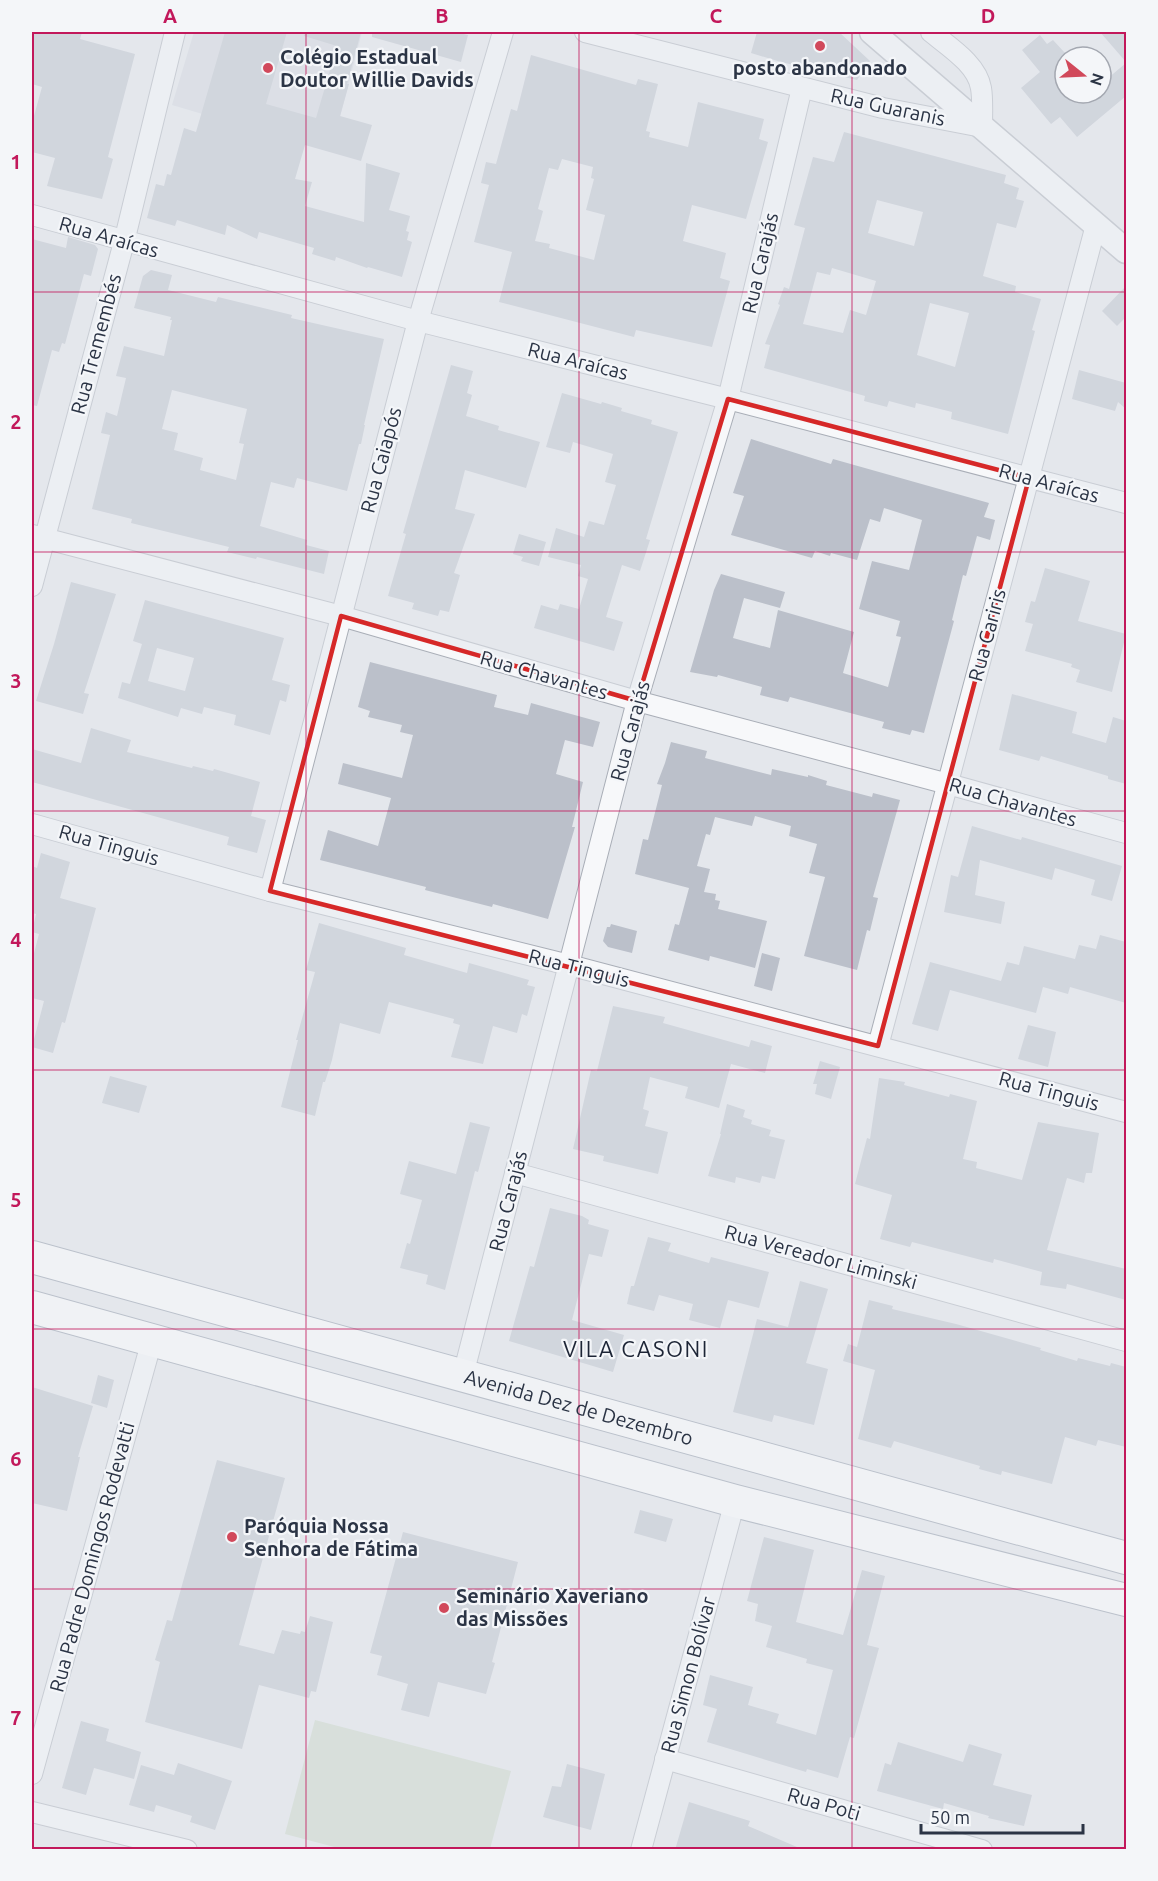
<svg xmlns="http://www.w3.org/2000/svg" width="1158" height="1881" viewBox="0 0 1158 1881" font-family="Ubuntu,sans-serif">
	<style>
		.built { fill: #d2d6de }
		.green { fill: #c9d6c5 }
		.building { fill: #bbc0ca; fill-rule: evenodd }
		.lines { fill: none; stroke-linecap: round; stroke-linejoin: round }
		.minor-casing { stroke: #a9aeb7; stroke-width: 22 }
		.tertiary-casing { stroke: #a9aeb7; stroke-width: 27 }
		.trunk-casing { stroke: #8b94a3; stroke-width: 34 }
		.minor { stroke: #f7f8fa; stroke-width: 20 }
		.tertiary { stroke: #f7f8fa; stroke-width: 24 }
		.trunk { stroke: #fff; stroke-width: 32 }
		.marked { fill: none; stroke: #d62828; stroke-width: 4.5; stroke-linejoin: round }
		.grid { fill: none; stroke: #c2185b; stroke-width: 1.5; stroke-opacity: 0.55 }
		.poi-dot { fill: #d1495b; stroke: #f4f6f9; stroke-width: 2 }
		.labels { text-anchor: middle; stroke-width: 4.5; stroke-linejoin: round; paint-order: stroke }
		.poi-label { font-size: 20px; font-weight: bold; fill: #2b3445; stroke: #f4f6f9; text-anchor: start }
		.street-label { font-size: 20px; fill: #2b3445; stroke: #f4f6f9 }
		.quarter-label { font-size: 22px; letter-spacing: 1.5px; fill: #1d2536; stroke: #f4f6f9 }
		.neatline { fill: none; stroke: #c2185b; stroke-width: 2 }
		.grid-label { font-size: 20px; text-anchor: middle; font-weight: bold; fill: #c2185b }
	</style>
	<rect width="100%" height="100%" fill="#e4e7ec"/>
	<polygon class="built" points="194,32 362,32 331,152 172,105"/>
	<polygon class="green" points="315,1720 511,1771 490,1849 342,1849 285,1834"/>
	<g class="building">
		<polygon points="32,32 82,32 80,39 135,54 108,157 113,159 102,199 47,186 55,158 32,152 32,123 42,87 32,84"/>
		<polygon points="225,32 287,32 266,104 316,118 337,46 304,36 305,32 361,32 347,84 349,84 340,116 372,125 361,161 305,145 295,179 312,182 305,206 364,222 366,163 400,173 389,210 410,216 406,231 409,232 407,240 412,242 402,277 368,267 367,268 336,257 335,261 312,254 314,248 259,232 257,239 227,225 225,235 177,220 175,226 147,218 156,184 164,186 167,174 171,175 184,128 196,132"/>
		<polygon points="372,32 455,32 468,35 461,62 372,37"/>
		<polygon points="757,32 839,32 870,61 857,80 781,62 751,53"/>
		<polygon points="1100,32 1126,32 1126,62"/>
		<polygon points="1040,35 1047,44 1053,40 1065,53 1065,93 1101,93 1101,84 1126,63 1126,96 1077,137 1060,117 1051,124 1021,88 1040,72 1022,50"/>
		<path d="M531 55 636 85 638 79 658 84 646 131 650 132 649 137 688 147 698 102 764 119 759 139 768 142 746 219 692 205 683 241 726 253 720 278 730 281 712 347 636 330 634 337 499 302 512 252 474 242 489 185 481 183 486 162 496 164 511 109 517 111ZM562 159 593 167 591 178 594 179 586 210 605 215 594 260 549 248 550 244 535 241 543 211 538 209 549 168 558 170Z"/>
		<path d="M844 132 1006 175 1004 183 1019 188 1016 199 1024 201 1016 228 997 223 983 276 1016 286 1015 292 1041 299 1032 330 1035 331 1008 434 951 419 952 412 916 403 915 408 889 401 887 407 864 401 865 396 764 368 770 345 765 344 780 305 778 304 784 287 789 289 805 228 794 225 813 157 834 162ZM877 200 923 212 914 246 868 233ZM832 268 876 281 866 315 850 310 843 333 803 324 817 272 830 275ZM930 303 969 313 955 367 917 355Z"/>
		<polygon points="68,237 95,245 98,249 91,276 84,274 65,344 62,343 59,352 52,350 37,406 32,405 32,239 66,248"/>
		<path d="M151 270 172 275 168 290 216 302 218 297 292 315 291 318 384 339 364 425H365L361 444H359L347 491 297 478 294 488 271 482 260 526 307 540 306 545 329 551 324 574 257 557 256 559 227 552 229 547 131 523 132 519 92 509 110 435 101 433 106 412 117 416 126 378 116 376 124 346 164 356 172 320H170L171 317 134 308 143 276ZM172 390 247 409 239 443 244 444 236 480 200 470 203 458 174 450 178 433 162 429Z"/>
		<polygon points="1126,286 1126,317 1117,326 1102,311"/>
		<polygon points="451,365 473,371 467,393 472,395 466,416 499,426 498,430 540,442 526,488 465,470 455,509 475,514 454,573 460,575 449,612 440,610 438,616 412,609 414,603 388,596 406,534 403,533"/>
		<polygon points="1079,370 1126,383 1126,409 1118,402 1115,411 1072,399"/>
		<polygon points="562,393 601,404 602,402 622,408 621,411 652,420 651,424 678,432 646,539 650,540 640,571 622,565 606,617 623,622 614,651 534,628 541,605 558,610 560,604 579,609 588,579 578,576 581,565 548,557 556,528 584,537 589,521 604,525 616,485 605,482 613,454 573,442 570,453 546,447"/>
		<polygon points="751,439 831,464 833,459 989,503 984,517 995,520 990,540 977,536 966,576 963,575 952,620 954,621 924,733 912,730 910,735 882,728 884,722 790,697 788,702 760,695 762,687 718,675 717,677 690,672 714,590 721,574 785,592 780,608 744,598 733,638 770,648 778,610 854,632 843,673 888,687 901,637 896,636 900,621 859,609 872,561 909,570 922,520 884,508 880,522 870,519 857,560 831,553 830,556 815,551 812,558 731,535 744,496 733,493"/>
		<polygon points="519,534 546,542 539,566 521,561 523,557 513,554"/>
		<polygon points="1045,568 1090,581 1078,621 1126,634 1112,692 1076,682 1080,670 1071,667 1072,664 1025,651 1033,624 1025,622 1031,601 1035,602"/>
		<polygon points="71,582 116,594 84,693 89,694 83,714 36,701 54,644"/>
		<path d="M145 600 284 638 272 680 290 685 286 702 280 700 270 735 234 725 236 715 204 707 202 714 181 708 178 717 118 698 122 682 130 684 142 644 133 641ZM157 648 194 658 185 691 148 681Z"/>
		<polygon points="370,662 497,695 494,707 528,715 531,703 600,722 593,747 565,740 556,774 583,782 572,827 575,827 548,919 493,904 492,907 425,890 426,887 320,860 328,830 378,846 391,798 338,784 343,763 402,778 413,735 400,732 402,725 368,717 370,711 358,707"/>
		<polygon points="1012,694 1077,712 1072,733 1106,743 1113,717 1126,721 1126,784 1108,779 1108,776 1041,756 1039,761 999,750"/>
		<polygon points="91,728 131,740 127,752 192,768 193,766 213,771 214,769 260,782 251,816 266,820 257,853 227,845 229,837 32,782 32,749 81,763"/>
		<polygon points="671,742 707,751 705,758 771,775 772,769 808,777 808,775 827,781 826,785 872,797 873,793 900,800 873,897 878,898 870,931 867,930 857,970 804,956 825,877 809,873 817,844 789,836 791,826 755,816 752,826 715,817 710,835 706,834 697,866 710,869 704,892 716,894 715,900 720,901 718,909 767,921 755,968 710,956 709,961 668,950 675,924 679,925 689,888 635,874 643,839 648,840 662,785 657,784 665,763"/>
		<polygon points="972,826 1021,840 1022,837 1122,866 1112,901 1091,895 1095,880 1055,868 1052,880 980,860 975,895 1005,902 1001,924 944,912 951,875 958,877"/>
		<polygon points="41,853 70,862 60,898 96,908 65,1023 62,1022 53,1053 32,1047 44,1001 32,998 32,961 39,934 32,932 36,914 32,913 32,866 37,868"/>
		<polygon points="319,923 406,948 404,955 467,973 469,963 529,980 527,985 535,987 527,1016 522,1014 517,1033 493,1026 483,1064 451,1057 460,1025 453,1023 454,1019 389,1002 380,1034 340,1023 332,1060 325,1082 323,1082 315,1116 281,1107 298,1040 296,1040 315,972 306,970"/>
		<polygon points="611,924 637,931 632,953 608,947 603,941 607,927 610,927"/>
		<polygon points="1100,935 1126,942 1126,1003 1070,987 1068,994 1043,987 1036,1013 950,990 938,1031 912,1024 930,962 1001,981 1007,962 1019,965 1024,946 1075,959 1079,945 1096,949"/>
		<polygon points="762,953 780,958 772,991 754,986"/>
		<polygon points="613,1006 665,1017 663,1023 749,1047 751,1040 772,1046 765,1073 731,1064 719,1108 685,1098 688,1087 650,1077 643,1109 649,1111 645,1126 668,1132 658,1174 603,1161 604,1156 573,1149 591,1070 597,1071"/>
		<polygon points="1028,1025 1056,1032 1048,1067 1018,1059"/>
		<polygon points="820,1061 840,1067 831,1099 815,1094 817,1084 813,1084"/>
		<polygon points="110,1076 147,1086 139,1113 102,1103"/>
		<polygon points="879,1078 905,1082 904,1085 949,1097 950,1094 977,1101 963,1159 977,1162 976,1168 1022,1180 1038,1122 1099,1133 1092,1173 1086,1173 1084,1183 1067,1178 1047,1250 1126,1269 1126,1300 1067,1284 1066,1289 1040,1285 1042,1272 994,1259 993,1263 912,1242 910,1247 880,1239 892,1195 855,1184 867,1138 870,1139"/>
		<polygon points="727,1104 745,1110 743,1117 752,1120 751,1124 771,1130 769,1136 785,1140 775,1179 762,1176 760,1183 736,1177 735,1183 708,1176 721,1134 720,1134"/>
		<polygon points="470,1122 490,1127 478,1172 475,1171 445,1290 426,1284 428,1275 400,1268 407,1243 410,1244 422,1200 400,1194 409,1161 456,1174"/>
		<polygon points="550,1208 582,1216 589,1220 588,1224 609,1230 602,1257 589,1254 572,1320 624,1335 613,1372 509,1341 530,1266 534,1267"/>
		<polygon points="648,1237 671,1243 668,1251 709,1263 711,1257 769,1272 759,1308 728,1300 720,1328 689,1320 693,1304 659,1295 654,1311 627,1304 631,1286 634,1286"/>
		<polygon points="800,1281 828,1289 806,1363 828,1369 814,1425 774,1415 772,1422 733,1412 757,1319 788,1327"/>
		<polygon points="869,1300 893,1306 892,1309 956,1324 1041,1348 1040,1350 1077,1361 1078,1358 1110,1366 1111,1363 1126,1367 1126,1447 1098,1440 1096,1446 1065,1437 1052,1484 1002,1471 1001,1475 979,1469 980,1466 894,1441 891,1448 858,1439 875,1370 843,1361 848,1344 857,1347"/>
		<polygon points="98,1375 114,1380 107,1408 91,1403"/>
		<polygon points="32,1387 93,1406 78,1457 80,1457 67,1511 32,1503"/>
		<polygon points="217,1460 285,1478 239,1645 274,1654 282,1630 300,1634 301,1631 305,1632 310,1616 333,1622 316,1692 311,1691 309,1698 259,1685 242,1749 145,1722 160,1662 155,1660 167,1620 172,1621"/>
		<polygon points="640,1510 673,1519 666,1542 634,1533"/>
		<polygon points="403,1532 518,1562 492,1662 495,1663 486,1694 438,1682 429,1717 401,1710 408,1684 377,1675 382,1656 370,1653"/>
		<polygon points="764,1537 814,1550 796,1622 843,1635 862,1570 885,1576 867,1645 879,1648 854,1738 850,1737 838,1778 807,1769 806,1772 707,1742 717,1709 703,1705 710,1675 753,1687 748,1705 779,1714 776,1723 816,1735 833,1670 806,1663 807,1659 766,1647 772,1626 755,1621 758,1604 747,1601"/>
		<polygon points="81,1721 109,1729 106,1741 141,1752 134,1779 94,1768 86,1795 62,1788"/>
		<polygon points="898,1742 963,1762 969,1744 1002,1754 993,1785 1032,1795 1024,1826 988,1818 989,1816 944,1803 943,1809 877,1791 885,1763 891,1765"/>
		<polygon points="178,1763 232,1781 215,1830 190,1822 192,1816 156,1805 154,1812 129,1805 141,1765 174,1775"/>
		<polygon points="567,1764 605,1774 591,1830 543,1817 552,1786 561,1787"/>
		<polygon points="689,1802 750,1821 748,1826 804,1850 675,1850"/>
	</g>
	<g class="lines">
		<defs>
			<g id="minor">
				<path d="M585 32 883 108 982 127C982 114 983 100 981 88 977 64 949 47 931 32"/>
				<polyline points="32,215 418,321 728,399 1126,503"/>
				<polyline points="32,535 341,616 637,701 948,784 1126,833"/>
				<polyline points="32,586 124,242 175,32"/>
				<polyline points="32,824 270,891 569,965 1126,1112"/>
				<polyline points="270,891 418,321 503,32"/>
				<polyline points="878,1046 1096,225"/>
				<polyline points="515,1173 1126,1341"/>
				<polyline points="463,1375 637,701 728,399 802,88"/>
				<polyline points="665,1759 982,1850"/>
				<polyline points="32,1774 152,1340"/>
				<polyline points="32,1812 187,1850"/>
				<polyline points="641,1850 735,1501"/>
			</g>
			<polyline id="tertiary" points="872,32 1126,251"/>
			<g id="trunk">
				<path id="s1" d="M32 1257 1126 1558"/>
				<polyline points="32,1307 735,1501 1126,1600"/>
			</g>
		</defs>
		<use href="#minor" class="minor-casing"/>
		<use href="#tertiary" class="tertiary-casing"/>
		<use href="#trunk" class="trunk-casing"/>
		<use href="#minor" class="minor"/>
		<use href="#tertiary" class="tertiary"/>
		<use href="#trunk" class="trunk"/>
	</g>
	<path d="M0 0H1158V1881H0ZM728 399 1029 478 878 1046 270 891 341 616 637 701Z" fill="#e4e7ec" fill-opacity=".55" fill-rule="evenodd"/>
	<path class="marked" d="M728 399 1029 478 878 1046 270 891 341 616 637 701Z"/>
	<path class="grid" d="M306 32V1850M579 32V1850M852 32V1850M32 292H1126M32 552H1126M32 811H1126M32 1070H1126M32 1329H1126M32 1589H1126"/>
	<g class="poi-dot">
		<circle cx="820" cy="46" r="6"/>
		<circle cx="268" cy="68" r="6"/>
		<circle cx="232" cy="1537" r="6"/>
		<circle cx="444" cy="1608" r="6"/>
	</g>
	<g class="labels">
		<g class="poi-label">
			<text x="280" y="64">Colégio Estadual<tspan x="280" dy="23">Doutor Willie Davids</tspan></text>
			<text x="820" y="75" text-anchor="middle">posto abandonado</text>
			<text x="244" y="1533">Paróquia Nossa<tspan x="244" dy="23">Senhora de Fátima</tspan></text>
			<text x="456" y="1603">Seminário Xaveriano<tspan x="456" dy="23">das Missões</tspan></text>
		</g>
		<g class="street-label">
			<text transform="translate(888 107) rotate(12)" y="7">Rua Guaranis</text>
			<text transform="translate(109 237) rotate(16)" y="7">Rua Araícas</text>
			<text transform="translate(760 263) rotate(-77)" y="7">Rua Carajás</text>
			<text transform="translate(96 344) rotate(-75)" y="7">Rua Tremembés</text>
			<text transform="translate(578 361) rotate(14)" y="7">Rua Araícas</text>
			<text transform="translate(381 460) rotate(-75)" y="7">Rua Caiapós</text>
			<text transform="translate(1049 483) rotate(15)" y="7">Rua Araícas</text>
			<text transform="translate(987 635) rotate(-75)" y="7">Rua Cariris</text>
			<text transform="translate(544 675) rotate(16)" y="7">Rua Chavantes</text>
			<text transform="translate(630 731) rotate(-75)" y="7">Rua Carajás</text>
			<text transform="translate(1013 802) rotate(16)" y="7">Rua Chavantes</text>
			<text transform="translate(109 845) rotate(16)" y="7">Rua Tinguis</text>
			<text transform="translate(579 968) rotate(14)" y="7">Rua Tinguis</text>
			<text transform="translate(1049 1091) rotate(15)" y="7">Rua Tinguis</text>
			<text transform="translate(508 1201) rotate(-76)" y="7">Rua Carajás</text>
			<text transform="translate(821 1257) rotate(15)" y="7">Rua Vereador Liminski</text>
			<text dy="7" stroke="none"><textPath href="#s1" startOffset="567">Avenida Dez de Dezembro</textPath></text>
			<text transform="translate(92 1557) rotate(-75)" y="7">Rua Padre Domingos Rodevatti</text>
			<text transform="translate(688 1675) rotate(-75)" y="7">Rua Simon Bolívar</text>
			<text transform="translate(824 1804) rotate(16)" y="7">Rua Poti</text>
		</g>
		<g class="quarter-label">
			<text x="636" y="1357">VILA CASONI</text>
		</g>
	</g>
	<rect width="1158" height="1881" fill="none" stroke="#f4f6f9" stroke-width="66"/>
	<g transform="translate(1083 75) rotate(108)"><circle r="28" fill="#f4f6f9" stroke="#a4a8b1" stroke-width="1.5"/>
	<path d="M0-4.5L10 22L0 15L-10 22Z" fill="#d1495b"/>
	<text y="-9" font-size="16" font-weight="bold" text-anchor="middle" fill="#2b3445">N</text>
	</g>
	<path d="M921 1824v9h162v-9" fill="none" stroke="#2b3445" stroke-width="3"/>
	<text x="930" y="1824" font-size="18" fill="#2b3445" stroke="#f4f6f9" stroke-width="4.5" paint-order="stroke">50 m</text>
	<rect x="33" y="33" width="1092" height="1815" class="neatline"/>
	<g class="grid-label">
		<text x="170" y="23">A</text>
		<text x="442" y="23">B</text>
		<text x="716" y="23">C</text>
		<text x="988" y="23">D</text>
		<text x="16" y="169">1</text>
		<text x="16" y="429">2</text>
		<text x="16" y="688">3</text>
		<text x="16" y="947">4</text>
		<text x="16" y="1207">5</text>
		<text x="16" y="1466">6</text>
		<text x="16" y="1725">7</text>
	</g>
</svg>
